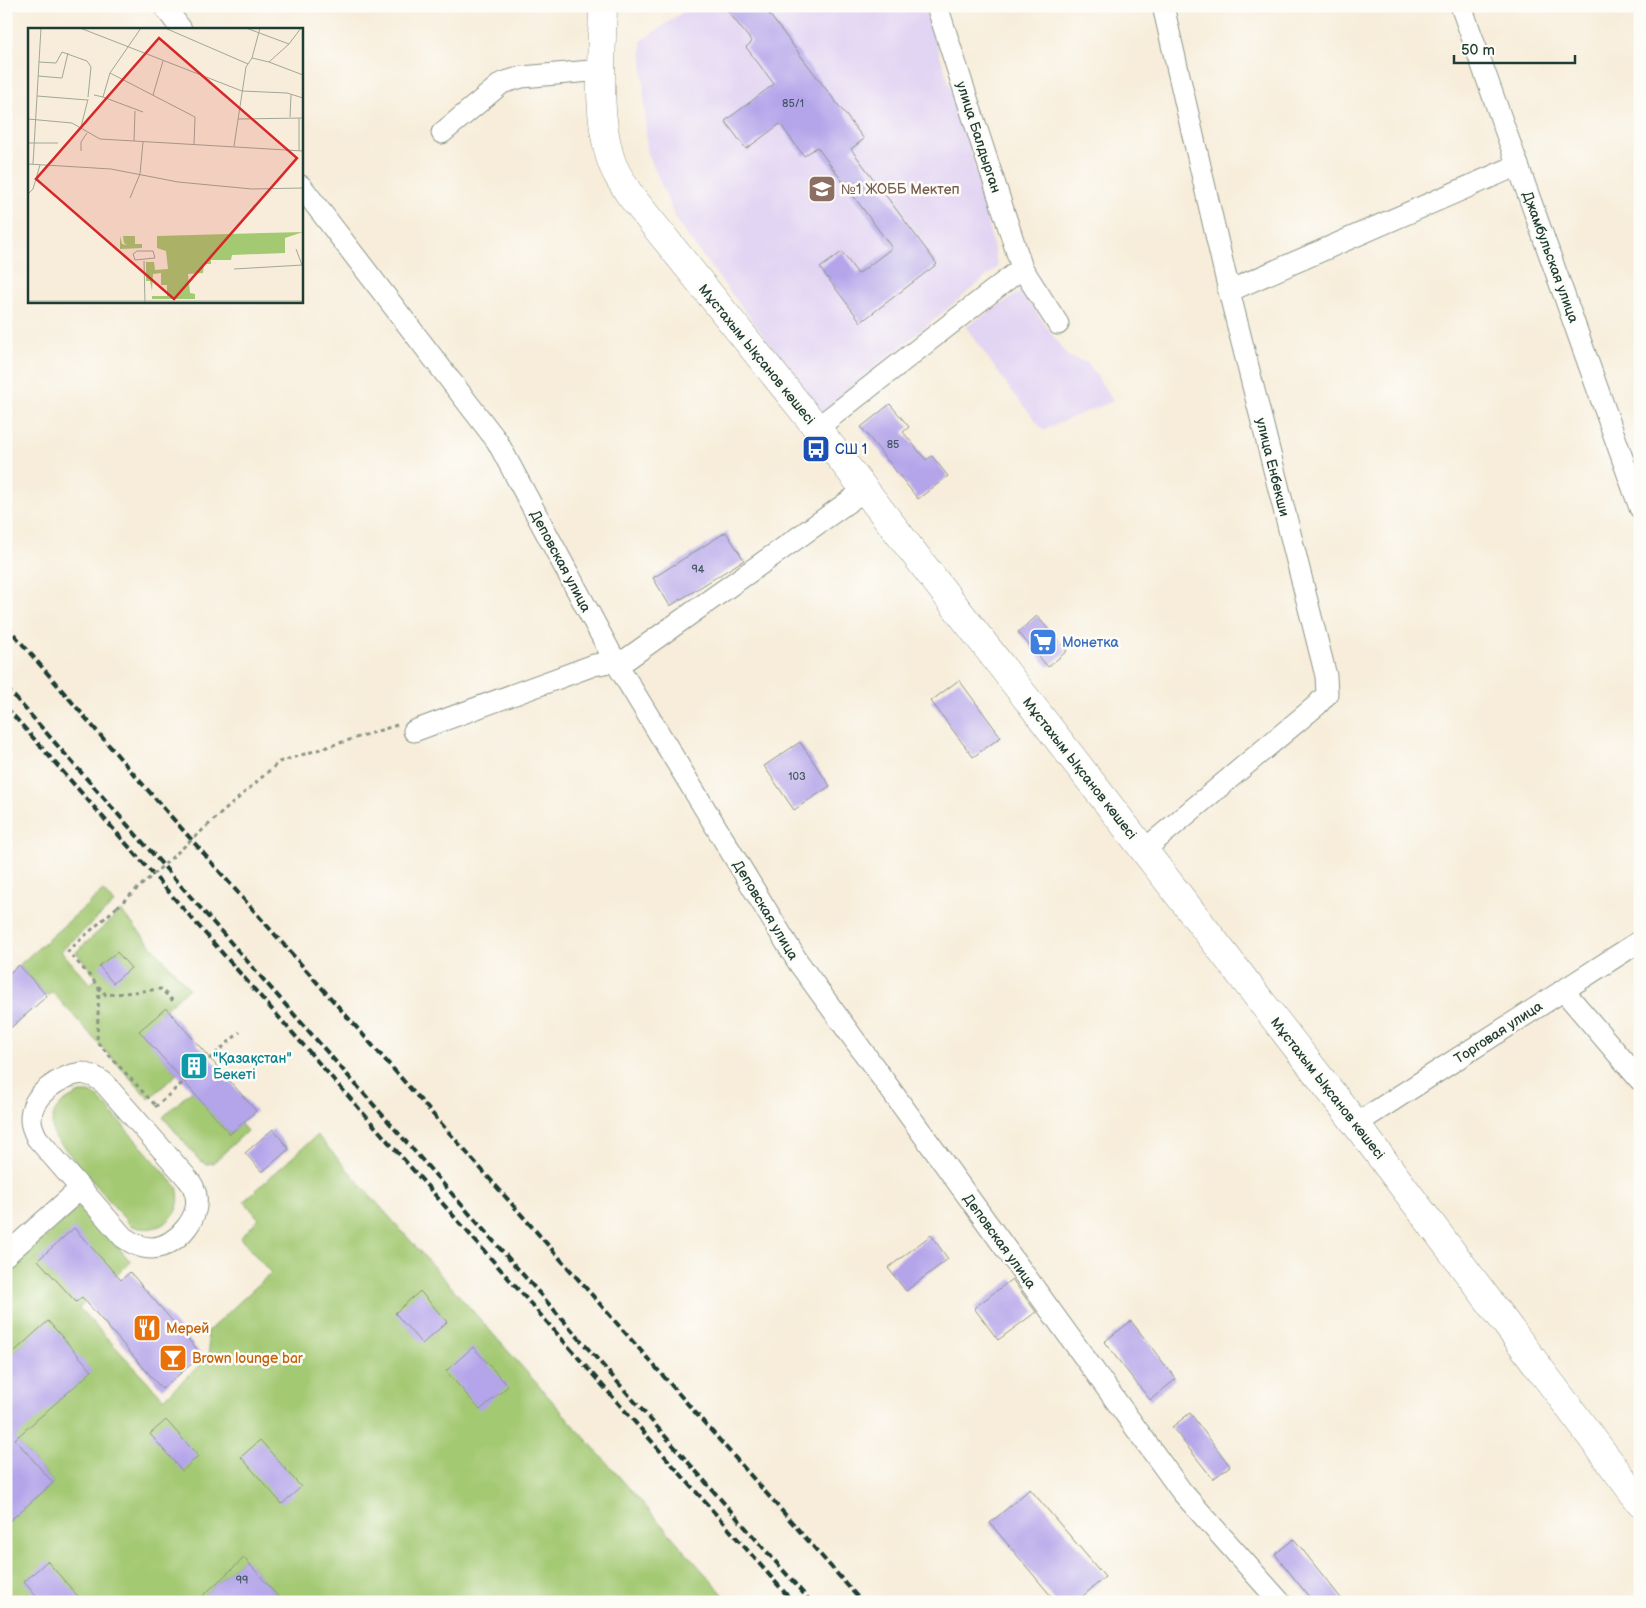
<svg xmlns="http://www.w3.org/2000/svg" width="1646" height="1608" viewBox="0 0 1646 1608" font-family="'Balsamiq Sans',sans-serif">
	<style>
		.built { fill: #e2d4f3 }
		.green { fill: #a4c973; stroke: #628354 }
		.building { fill: #b4a4ea }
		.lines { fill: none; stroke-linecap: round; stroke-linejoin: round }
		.minor-casing { stroke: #8b9587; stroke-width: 23 }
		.major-casing { stroke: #8b9587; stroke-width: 29 }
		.path { stroke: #8b9587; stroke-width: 3; stroke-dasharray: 4 4; stroke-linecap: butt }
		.minor { stroke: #fff; stroke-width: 21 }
		.major { stroke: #fff; stroke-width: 28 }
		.rail { stroke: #1f3d34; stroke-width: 4; stroke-dasharray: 8 4; stroke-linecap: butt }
		.path-bridge { stroke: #8b9587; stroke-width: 3; stroke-dasharray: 4 4; stroke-linecap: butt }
		.labels { text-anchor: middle; stroke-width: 5; stroke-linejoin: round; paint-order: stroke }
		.number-label { font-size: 11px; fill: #445762 }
		.street-label { font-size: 14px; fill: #1f3d34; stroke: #fdfcf7 }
		.education-label { font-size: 14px; fill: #785e54; stroke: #fdfcf7; text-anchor: start }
		.transit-label { font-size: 14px; fill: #164399; stroke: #fdfcf7; text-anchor: start }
		.shop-label { font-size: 14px; fill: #366cbe; stroke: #fdfcf7; text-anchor: start }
		.culture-label { font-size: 14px; fill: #0d838f; stroke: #fdfcf7; text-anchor: start }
		.food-label { font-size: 14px; fill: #c56008; stroke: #fdfcf7; text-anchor: start }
		.inset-road { fill: none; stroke: #a1a798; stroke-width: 1 }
		.view { fill: #d62828; fill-opacity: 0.15; stroke: #d62828; stroke-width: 2.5 }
		.inset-edge { fill: none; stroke: #1f3d34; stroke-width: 2.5 }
	</style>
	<rect width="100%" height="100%" fill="#fdfcf7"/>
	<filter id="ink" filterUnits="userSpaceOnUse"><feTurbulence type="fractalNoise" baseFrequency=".02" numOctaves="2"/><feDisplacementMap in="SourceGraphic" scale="10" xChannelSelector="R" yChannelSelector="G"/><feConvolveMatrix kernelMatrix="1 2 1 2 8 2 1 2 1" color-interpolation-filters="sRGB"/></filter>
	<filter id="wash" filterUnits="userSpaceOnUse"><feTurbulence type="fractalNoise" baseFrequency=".0096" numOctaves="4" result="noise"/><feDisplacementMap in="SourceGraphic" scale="20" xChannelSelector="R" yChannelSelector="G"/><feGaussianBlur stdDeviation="1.12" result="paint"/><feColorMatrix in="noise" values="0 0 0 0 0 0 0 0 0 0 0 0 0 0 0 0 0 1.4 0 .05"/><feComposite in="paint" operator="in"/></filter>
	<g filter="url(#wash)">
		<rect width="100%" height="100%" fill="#f7edda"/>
		<g class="built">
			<polygon points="692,6 924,6 972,154 998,267 822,412 678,224 647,151 641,41"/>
			<polygon points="1022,291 1067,356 1088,363 1113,401 1054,425 1044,431 1010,389 966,327"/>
		</g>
		<g class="green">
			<polygon points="103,891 114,903 61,951 90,984 97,978 76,952 121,911 189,988 140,1031 177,1074 149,1099 52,992 47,996 19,965"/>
			<polygon points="192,1090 230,1134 241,1124 247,1131 213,1163 207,1164 200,1161 163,1117"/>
			<path d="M80 1093H91L98 1097 177 1187C186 1217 157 1237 130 1225L54 1136C47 1112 60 1102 80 1093Z"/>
			<polygon points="317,1135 730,1602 283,1602 244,1558 196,1602 6,1602 6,1524 53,1483 15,1439 48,1322 6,1359 6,1273 81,1205 131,1262 79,1308 164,1399 210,1355 207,1332 271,1273 240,1238 259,1219 244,1201"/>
		</g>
		<g id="blocks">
			<g class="building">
				<polygon points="724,6 763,6 864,139 851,149 937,264 861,322 820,268 842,252 858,274 892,248 817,147 804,156 780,124 746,149 725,121 774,84 746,47 752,42"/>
				<polygon points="890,404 909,427 903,432 926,460 932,456 948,476 918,499 861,427"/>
				<polygon points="726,532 744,560 670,606 653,578"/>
				<polygon points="1037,616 1067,651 1048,667 1018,632"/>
				<polygon points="959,680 1001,737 973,757 931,701"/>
				<polygon points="800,742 830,786 794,810 764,766"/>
				<polygon points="117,952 131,968 113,983 99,966"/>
				<polygon points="19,965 47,996 6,1032 6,976"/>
				<polygon points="166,1008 256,1111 230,1134 139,1031"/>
				<polygon points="273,1129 289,1149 262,1172 245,1153"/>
				<polygon points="74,1228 121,1280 130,1272 202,1355 162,1389 82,1297 76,1302 38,1260"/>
				<polygon points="931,1235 948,1259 906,1291 888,1268"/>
				<polygon points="1012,1279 1036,1312 998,1340 974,1308"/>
				<polygon points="420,1291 447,1322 422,1344 395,1313"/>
				<polygon points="48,1321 92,1371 15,1439 53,1483 6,1524 6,1359"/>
				<polygon points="1131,1321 1176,1379 1150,1400 1104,1342"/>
				<polygon points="473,1347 508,1386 480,1410 446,1371"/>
				<polygon points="1190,1413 1230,1466 1213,1479 1172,1427"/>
				<polygon points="166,1420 198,1456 182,1471 150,1434"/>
				<polygon points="260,1440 301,1487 282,1504 241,1457"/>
				<polygon points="1030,1489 1105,1577 1076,1602 1056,1602 990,1523"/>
				<polygon points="1294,1539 1344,1602 1313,1602 1275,1554"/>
				<polygon points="244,1558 283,1602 196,1602"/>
				<polygon points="47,1561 83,1602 41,1602 24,1582"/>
			</g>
		</g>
	</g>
	<g filter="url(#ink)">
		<use href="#blocks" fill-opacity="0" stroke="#8b9587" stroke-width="1"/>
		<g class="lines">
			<defs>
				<g id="minor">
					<polyline points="164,6 181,29"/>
					<polyline points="937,6 1022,268 1058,324"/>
					<polyline points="1461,6 1640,508"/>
					<polyline points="442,133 502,83 522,77 602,70"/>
					<polyline points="301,186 497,441 615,661 798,962 1182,1492 1280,1602"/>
					<polyline points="1229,291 1518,165"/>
					<polyline points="817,428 1022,268"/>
					<polyline points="414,731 594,665 627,659 865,490"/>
					<polyline points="1144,850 1317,705 1327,694 1326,676 1229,291 1163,6"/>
					<polyline points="1563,990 1640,1080"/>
					<path d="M82 1073 93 1076 103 1082 188 1179C190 1182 193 1185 194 1189 205 1214 177 1247 152 1248 140 1248 132 1243 123 1237L37 1138C34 1132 31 1126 31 1120 30 1095 60 1076 82 1073Z"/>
					<polyline points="1356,1124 1640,941"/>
					<polyline points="6,1255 81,1188"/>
				</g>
				<path id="major" d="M603 6C602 56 596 109 610 157 614 171 622 183 630 195L817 428 1356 1124 1640 1502"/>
			</defs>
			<use href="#minor" class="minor-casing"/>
			<use href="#major" class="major-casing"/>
			<g class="path">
				<polyline points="207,826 279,762 397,725"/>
				<polyline points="117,907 68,951 106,995 161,989 173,1001"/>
				<polyline points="99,987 97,1042 156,1106"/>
				<polyline points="155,1107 240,1032"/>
			</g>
			<use href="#minor" class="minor"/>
			<use href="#major" class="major"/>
			<g class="rail">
				<polyline points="6,625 131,771 862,1602"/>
				<polyline points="6,687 811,1602"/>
				<polyline points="6,707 793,1602"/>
			</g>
			<polyline class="path-bridge" points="117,907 207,826"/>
		</g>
	</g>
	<defs>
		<symbol id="school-square" viewBox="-11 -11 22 22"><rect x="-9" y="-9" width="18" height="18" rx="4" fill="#8d6e63" stroke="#fdfcf7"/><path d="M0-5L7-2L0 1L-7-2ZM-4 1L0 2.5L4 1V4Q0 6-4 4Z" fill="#fff"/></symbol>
		<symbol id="bus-square" viewBox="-11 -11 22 22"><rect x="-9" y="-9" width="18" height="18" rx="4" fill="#1a4fb4" stroke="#fdfcf7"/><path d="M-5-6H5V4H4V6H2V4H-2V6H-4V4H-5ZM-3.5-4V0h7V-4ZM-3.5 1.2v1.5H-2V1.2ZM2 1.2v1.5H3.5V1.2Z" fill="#fff"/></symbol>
		<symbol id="supermarket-square" viewBox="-11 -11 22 22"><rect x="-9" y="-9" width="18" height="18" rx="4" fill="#3f7fe0" stroke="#fdfcf7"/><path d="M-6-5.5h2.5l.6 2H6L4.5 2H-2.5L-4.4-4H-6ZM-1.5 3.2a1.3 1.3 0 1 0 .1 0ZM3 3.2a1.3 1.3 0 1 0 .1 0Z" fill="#fff"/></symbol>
		<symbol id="building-square" viewBox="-11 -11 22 22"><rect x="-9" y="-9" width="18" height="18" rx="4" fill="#0f9aa8" stroke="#fdfcf7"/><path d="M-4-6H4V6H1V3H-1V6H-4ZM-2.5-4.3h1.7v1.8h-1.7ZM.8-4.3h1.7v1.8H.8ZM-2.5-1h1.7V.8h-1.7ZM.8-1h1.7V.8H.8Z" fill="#fff"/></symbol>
		<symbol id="restaurant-square" viewBox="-11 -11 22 22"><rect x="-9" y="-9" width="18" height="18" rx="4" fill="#e8710a" stroke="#fdfcf7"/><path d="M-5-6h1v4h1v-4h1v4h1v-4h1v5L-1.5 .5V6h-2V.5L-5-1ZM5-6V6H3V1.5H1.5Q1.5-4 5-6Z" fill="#fff"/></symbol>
		<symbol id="bar-square" viewBox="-11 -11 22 22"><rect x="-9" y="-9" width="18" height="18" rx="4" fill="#e8710a" stroke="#fdfcf7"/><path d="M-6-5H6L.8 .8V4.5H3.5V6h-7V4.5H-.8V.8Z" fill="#fff"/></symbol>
	</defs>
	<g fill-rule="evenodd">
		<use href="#school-square" x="806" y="173" width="32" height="32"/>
		<use href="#bus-square" x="800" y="433" width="32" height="32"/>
		<use href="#supermarket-square" x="1027" y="626" width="32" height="32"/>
		<use href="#building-square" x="178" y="1050" width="32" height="32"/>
		<use href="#restaurant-square" x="131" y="1312" width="32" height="32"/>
		<use href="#bar-square" x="157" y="1342" width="32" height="32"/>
	</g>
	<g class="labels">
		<g class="number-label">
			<text x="793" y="107">85/1</text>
			<text x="893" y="448">85</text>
			<text x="698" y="573">94</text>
			<text x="797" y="780">103</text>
			<text x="242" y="1584">99</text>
		</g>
		<g class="street-label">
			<text transform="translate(979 137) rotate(72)" y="5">улица Балдырган</text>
			<text transform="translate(1551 257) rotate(70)" y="5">Джамбульская улица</text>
			<text transform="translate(757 354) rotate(51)" y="5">Мұстахым Ықсанов көшесі</text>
			<text transform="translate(1273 467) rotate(76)" y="5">улица Енбекши</text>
			<text transform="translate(561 561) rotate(62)" y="5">Деповская улица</text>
			<text transform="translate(1080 768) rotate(52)" y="5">Мұстахым Ықсанов көшесі</text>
			<text transform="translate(766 910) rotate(59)" y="5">Деповская улица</text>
			<text transform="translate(1498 1032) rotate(-33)" y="5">Торговая улица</text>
			<text transform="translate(1328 1088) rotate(52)" y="5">Мұстахым Ықсанов көшесі</text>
			<text transform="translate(1000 1241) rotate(54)" y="5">Деповская улица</text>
		</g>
		<g class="education-label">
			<text x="841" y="194">№1 ЖОББ Мектеп</text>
		</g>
		<g class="transit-label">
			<text x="835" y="454">СШ 1</text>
		</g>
		<g class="shop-label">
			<text x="1062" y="647">Монетка</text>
		</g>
		<g class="culture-label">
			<text x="213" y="1063">"Қазақстан"<tspan x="213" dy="16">Бекеті</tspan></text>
		</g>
		<g class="food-label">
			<text x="166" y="1333">Мерей</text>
			<text x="192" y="1363">Brown lounge bar</text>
		</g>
	</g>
	<g transform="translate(28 28)">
		<rect width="275" height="275" fill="#f7edda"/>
		<path d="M275 204 257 210V225L204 227 203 232H183V236H176L175 245 160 246 162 265 167 266V271H124V268H139V257H133V245L125 246 124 263 122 253H118V234H126L127 242 140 241 138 223 129 220V208ZM92 208 94 216 99 217 96 215 95 208H107V216H114V220L92 221Z" fill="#a4c973"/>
		<path class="inset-road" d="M52 0 214 63 259 65 275 70M137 0 220 36M218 0 261 16M224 30 241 34 261 16 273 0M11 34 28 35 34 24 59 33 63 39 60 69M241 34 275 47M82 45 167 89 166 116M10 48 34 50 40 25M66 67 75 69 82 45 113 0M125 67 135 33M9 68 59 72M75 69 115 84M262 89 263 67M0 91 44 95 72 111 275 123M210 91 275 90M53 99 60 71M106 113 107 83M0 115H30M206 118 218 39 224 30 232 0M53 123V114L59 105M271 123V90M0 136 83 141 150 154 224 161 275 160M5 136 13 0M0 166 5 161 12 137M102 170 112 146 115 114M268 221 274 237M109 223H125L127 230 107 232 105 226ZM116 233 117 275M206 241 275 237M0 273H275"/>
		<path class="view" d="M131 10 269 130 146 271 8 151Z"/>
		<rect width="275" height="275" class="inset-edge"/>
	</g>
	<rect width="1646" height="1608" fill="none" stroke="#fdfcf7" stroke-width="25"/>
	<path d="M1454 55v8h121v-8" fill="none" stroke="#1f3d34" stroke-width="2.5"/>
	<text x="1461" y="55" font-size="15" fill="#1f3d34" stroke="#fdfcf7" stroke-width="4" paint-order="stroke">50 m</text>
</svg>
